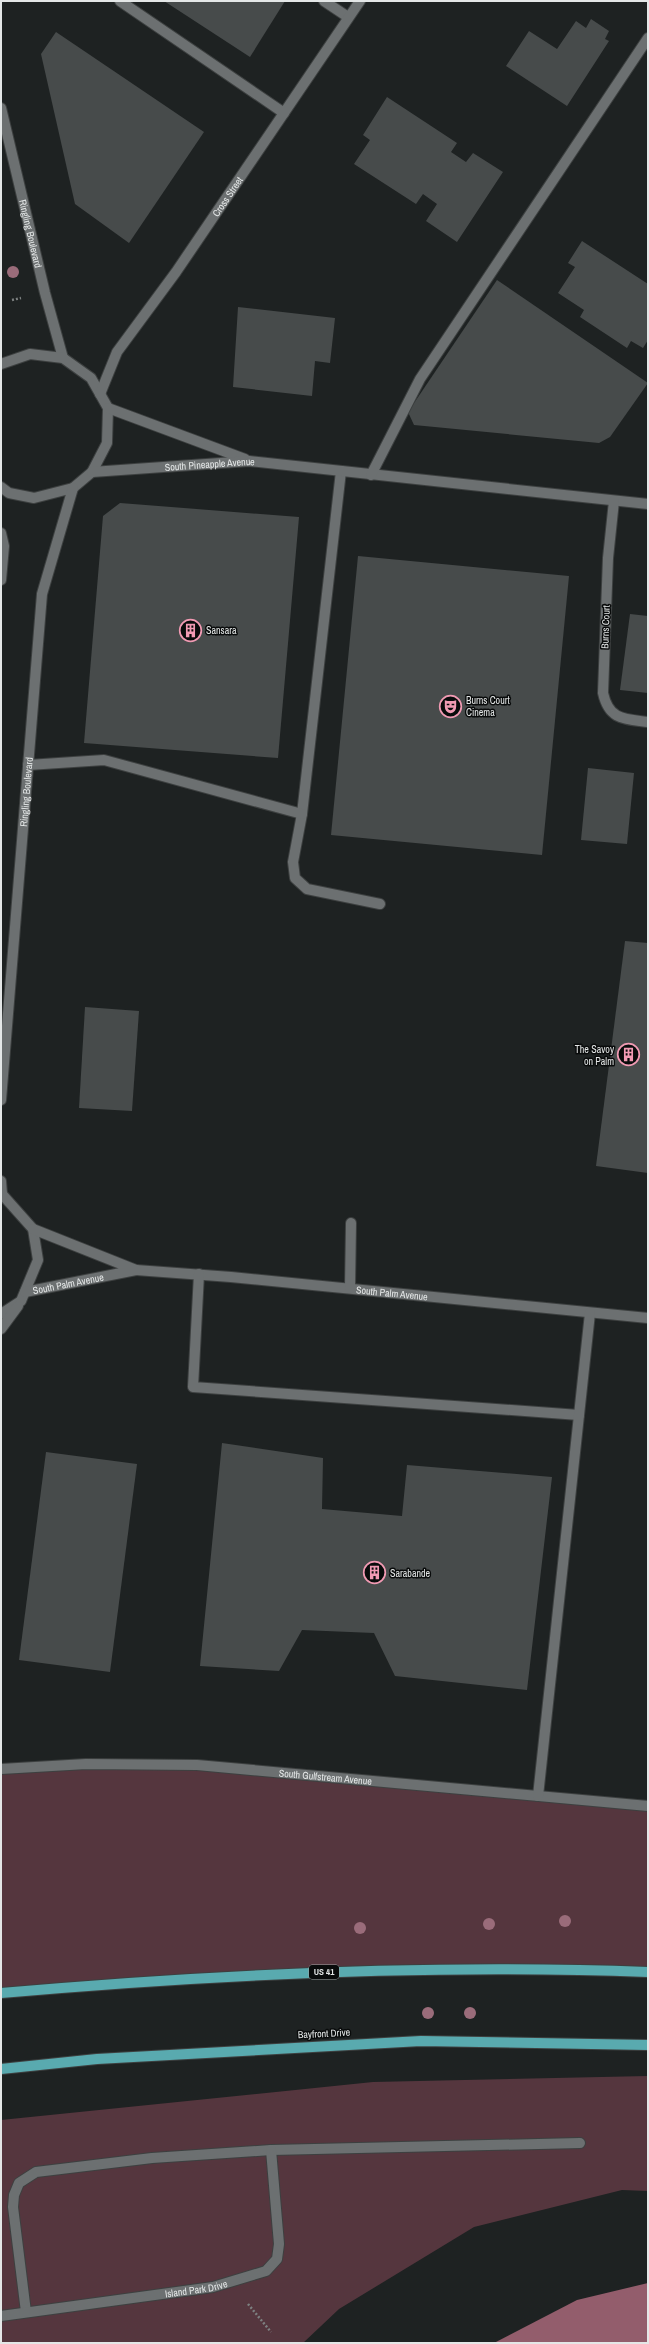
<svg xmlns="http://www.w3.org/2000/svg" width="649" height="2344" viewBox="0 0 649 2344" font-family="'Archivo Narrow',sans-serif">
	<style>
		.green { fill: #55363e }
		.water { fill: #935d6c }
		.building { fill: #474b4b }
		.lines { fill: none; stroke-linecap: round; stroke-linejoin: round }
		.minor-casing { stroke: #3d4040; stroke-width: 12 }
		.major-casing { stroke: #3d4040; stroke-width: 12 }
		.path { stroke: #7d8181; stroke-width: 2.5; stroke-dasharray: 2 2; stroke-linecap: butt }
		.minor { stroke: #6c7071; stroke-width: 10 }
		.major { stroke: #59aaaf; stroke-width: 10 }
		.tree { fill: #9a6c7a }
		.labels { text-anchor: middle; stroke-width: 3; stroke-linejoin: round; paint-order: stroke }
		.shield { fill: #090b0b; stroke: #a2a5a5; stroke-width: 1 }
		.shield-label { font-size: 9px; font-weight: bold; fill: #e4e7e7 }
		.street-label { font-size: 10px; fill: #e4e7e7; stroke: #090b0b }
		.poi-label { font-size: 10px; fill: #e4e7e7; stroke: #090b0b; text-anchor: start }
	</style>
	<rect width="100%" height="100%" fill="#1e2222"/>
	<g class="green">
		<polygon points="197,1765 648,1806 648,1972 419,1969 1,1993 1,1769"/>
		<polygon points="648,2076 648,2191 622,2190 474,2227 339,2309 303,2343 1,2343 1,2120 373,2082"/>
	</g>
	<polygon class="water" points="648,2283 648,2343 494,2343 577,2300"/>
	<g class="building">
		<polygon points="164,1 285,1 250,57"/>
		<polygon points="591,19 609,31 605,39 609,41 567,106 506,66 529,31 557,49 576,21 586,28"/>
		<polygon points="56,32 204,132 129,243 75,204 41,54"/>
		<polygon points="387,97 457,143 451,152 466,162 473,153 503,172 457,242 426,221 437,204 423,194 416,204 354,164 370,140 363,135"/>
		<polygon points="582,241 648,284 648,340 643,348 631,341 627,348 580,317 584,310 558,293 575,267 568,263"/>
		<polygon points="497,280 648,383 610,437 599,443 414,425 408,412"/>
		<polygon points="238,307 335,318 330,363 315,361 312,396 233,387"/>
		<polygon points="120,503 299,517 278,758 84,743 103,516"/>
		<polygon points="358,556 569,576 542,855 331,835"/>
		<polygon points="630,614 648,616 648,693 620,690"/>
		<polygon points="588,768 634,773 627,844 581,840"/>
		<polygon points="625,941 648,943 648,1173 596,1166"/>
		<polygon points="85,1007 139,1011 132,1111 79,1108"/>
		<polygon points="222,1443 323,1458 322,1509 402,1516 407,1465 552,1477 527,1690 395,1676 374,1633 302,1630 279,1671 200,1666"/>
		<polygon points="46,1452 137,1464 110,1672 19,1660"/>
	</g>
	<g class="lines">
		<defs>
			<g id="minor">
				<polyline points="120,1 284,113"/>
				<polyline points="324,1 348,17"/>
				<path id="s1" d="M1 108 45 293 63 358"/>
				<polyline points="1,364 30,354 63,358 91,378 108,408 107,443 92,472 73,488 34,498 9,493 1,487"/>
				<path id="s2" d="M100 394 117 352 176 272 360 1"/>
				<polyline points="108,408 245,459"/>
				<polyline points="341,471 302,814 293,862 295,878 307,889 380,904"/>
				<path id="s3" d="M92 472 249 461 648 504"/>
				<polyline points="371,475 420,379 648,38"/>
				<path d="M614 501 608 558 603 693C609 720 624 719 648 722"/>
				<polyline points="1,533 4,546 1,580"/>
				<polyline points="28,765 104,760 302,814"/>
				<path id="s4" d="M1 1100 42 594 73 488"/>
				<polyline points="1,1181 2,1194"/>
				<polyline points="1,1193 33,1229 38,1260 21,1301 1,1314"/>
				<path id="s5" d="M136 1270 231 1277 648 1318"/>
				<polyline points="199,1274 193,1387 579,1415"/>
				<polyline points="350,1288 351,1223"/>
				<path id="s6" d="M25 1292 136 1270 33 1229"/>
				<polyline points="1,1329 18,1306"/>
				<path id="s7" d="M1 1769 86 1764 197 1765 648 1806"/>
				<polyline points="538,1796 590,1313"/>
				<polyline points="26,2312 13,2207 14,2195 19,2183 36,2172 152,2158 271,2150 580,2143"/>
				<path id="s8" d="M1 2316 213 2287 266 2271 277 2259 279 2244 271 2150"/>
			</g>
			<g id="major">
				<path d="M1 1993C216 1974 432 1964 648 1972"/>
				<polyline points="1,2069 97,2059 421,2041 648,2045"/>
			</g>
		</defs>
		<use href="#minor" class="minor-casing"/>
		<use href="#major" class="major-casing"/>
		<g class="path">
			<polyline points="12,300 21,298"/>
			<polyline points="248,2304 271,2332"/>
		</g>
		<use href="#minor" class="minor"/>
		<use href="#major" class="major"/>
	</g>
	<g class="tree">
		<circle cx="13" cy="272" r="6"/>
		<circle cx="565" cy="1921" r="6"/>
		<circle cx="489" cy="1924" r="6"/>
		<circle cx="360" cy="1928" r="6"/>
		<circle cx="428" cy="2013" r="6"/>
		<circle cx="470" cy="2013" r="6"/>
	</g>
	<defs>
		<symbol id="building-ring" viewBox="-11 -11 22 22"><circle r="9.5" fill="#090b0b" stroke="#f19ab3" stroke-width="1.5"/><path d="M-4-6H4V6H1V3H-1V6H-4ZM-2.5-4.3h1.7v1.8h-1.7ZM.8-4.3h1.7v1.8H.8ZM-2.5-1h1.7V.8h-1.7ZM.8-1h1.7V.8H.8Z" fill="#f19ab3"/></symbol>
		<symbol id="theatre-ring" viewBox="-11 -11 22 22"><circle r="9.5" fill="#090b0b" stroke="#f19ab3" stroke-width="1.5"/><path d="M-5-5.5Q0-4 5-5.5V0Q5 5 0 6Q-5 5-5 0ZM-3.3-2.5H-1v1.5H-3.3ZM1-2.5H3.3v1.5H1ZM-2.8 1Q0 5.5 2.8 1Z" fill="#f19ab3"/></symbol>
	</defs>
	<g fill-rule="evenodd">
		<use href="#building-ring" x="178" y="618" width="25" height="25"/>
		<use href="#theatre-ring" x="438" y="694" width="25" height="25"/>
		<use href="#building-ring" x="616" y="1042" width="25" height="25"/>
		<use href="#building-ring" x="362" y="1560" width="25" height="25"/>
	</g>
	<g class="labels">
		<rect class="shield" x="309" y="1965" width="30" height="14" rx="3"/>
		<g class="shield-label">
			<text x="324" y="1975">US 41</text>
		</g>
		<g class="street-label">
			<text dy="4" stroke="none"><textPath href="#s2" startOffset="236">Cross Street</textPath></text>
			<text dy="4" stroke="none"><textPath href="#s1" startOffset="129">Ringling Boulevard</textPath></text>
			<text dy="4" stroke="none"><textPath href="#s3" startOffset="118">South Pineapple Avenue</textPath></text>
			<text transform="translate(605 627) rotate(-88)" y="4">Burns Court</text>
			<text dy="4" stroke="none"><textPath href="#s4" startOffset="309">Ringling Boulevard</textPath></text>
			<text dy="4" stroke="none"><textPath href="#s6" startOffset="44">South Palm Avenue</textPath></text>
			<text dy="4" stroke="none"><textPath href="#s5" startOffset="257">South Palm Avenue</textPath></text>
			<text dy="4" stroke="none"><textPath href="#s7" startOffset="325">South Gulfstream Avenue</textPath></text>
			<text transform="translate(324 2033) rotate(-3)" y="4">Bayfront Drive</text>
			<text dy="4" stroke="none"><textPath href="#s8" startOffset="197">Island Park Drive</textPath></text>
		</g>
		<g class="poi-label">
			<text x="206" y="634">Sansara</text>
			<text x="466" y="704">Burns Court<tspan x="466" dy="12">Cinema</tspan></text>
			<text x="614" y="1053" text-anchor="end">The Savoy<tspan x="614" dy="12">on Palm</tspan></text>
			<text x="390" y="1577">Sarabande</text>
		</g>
	</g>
	<rect width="649" height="2344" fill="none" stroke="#e4e7e7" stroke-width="4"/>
</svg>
